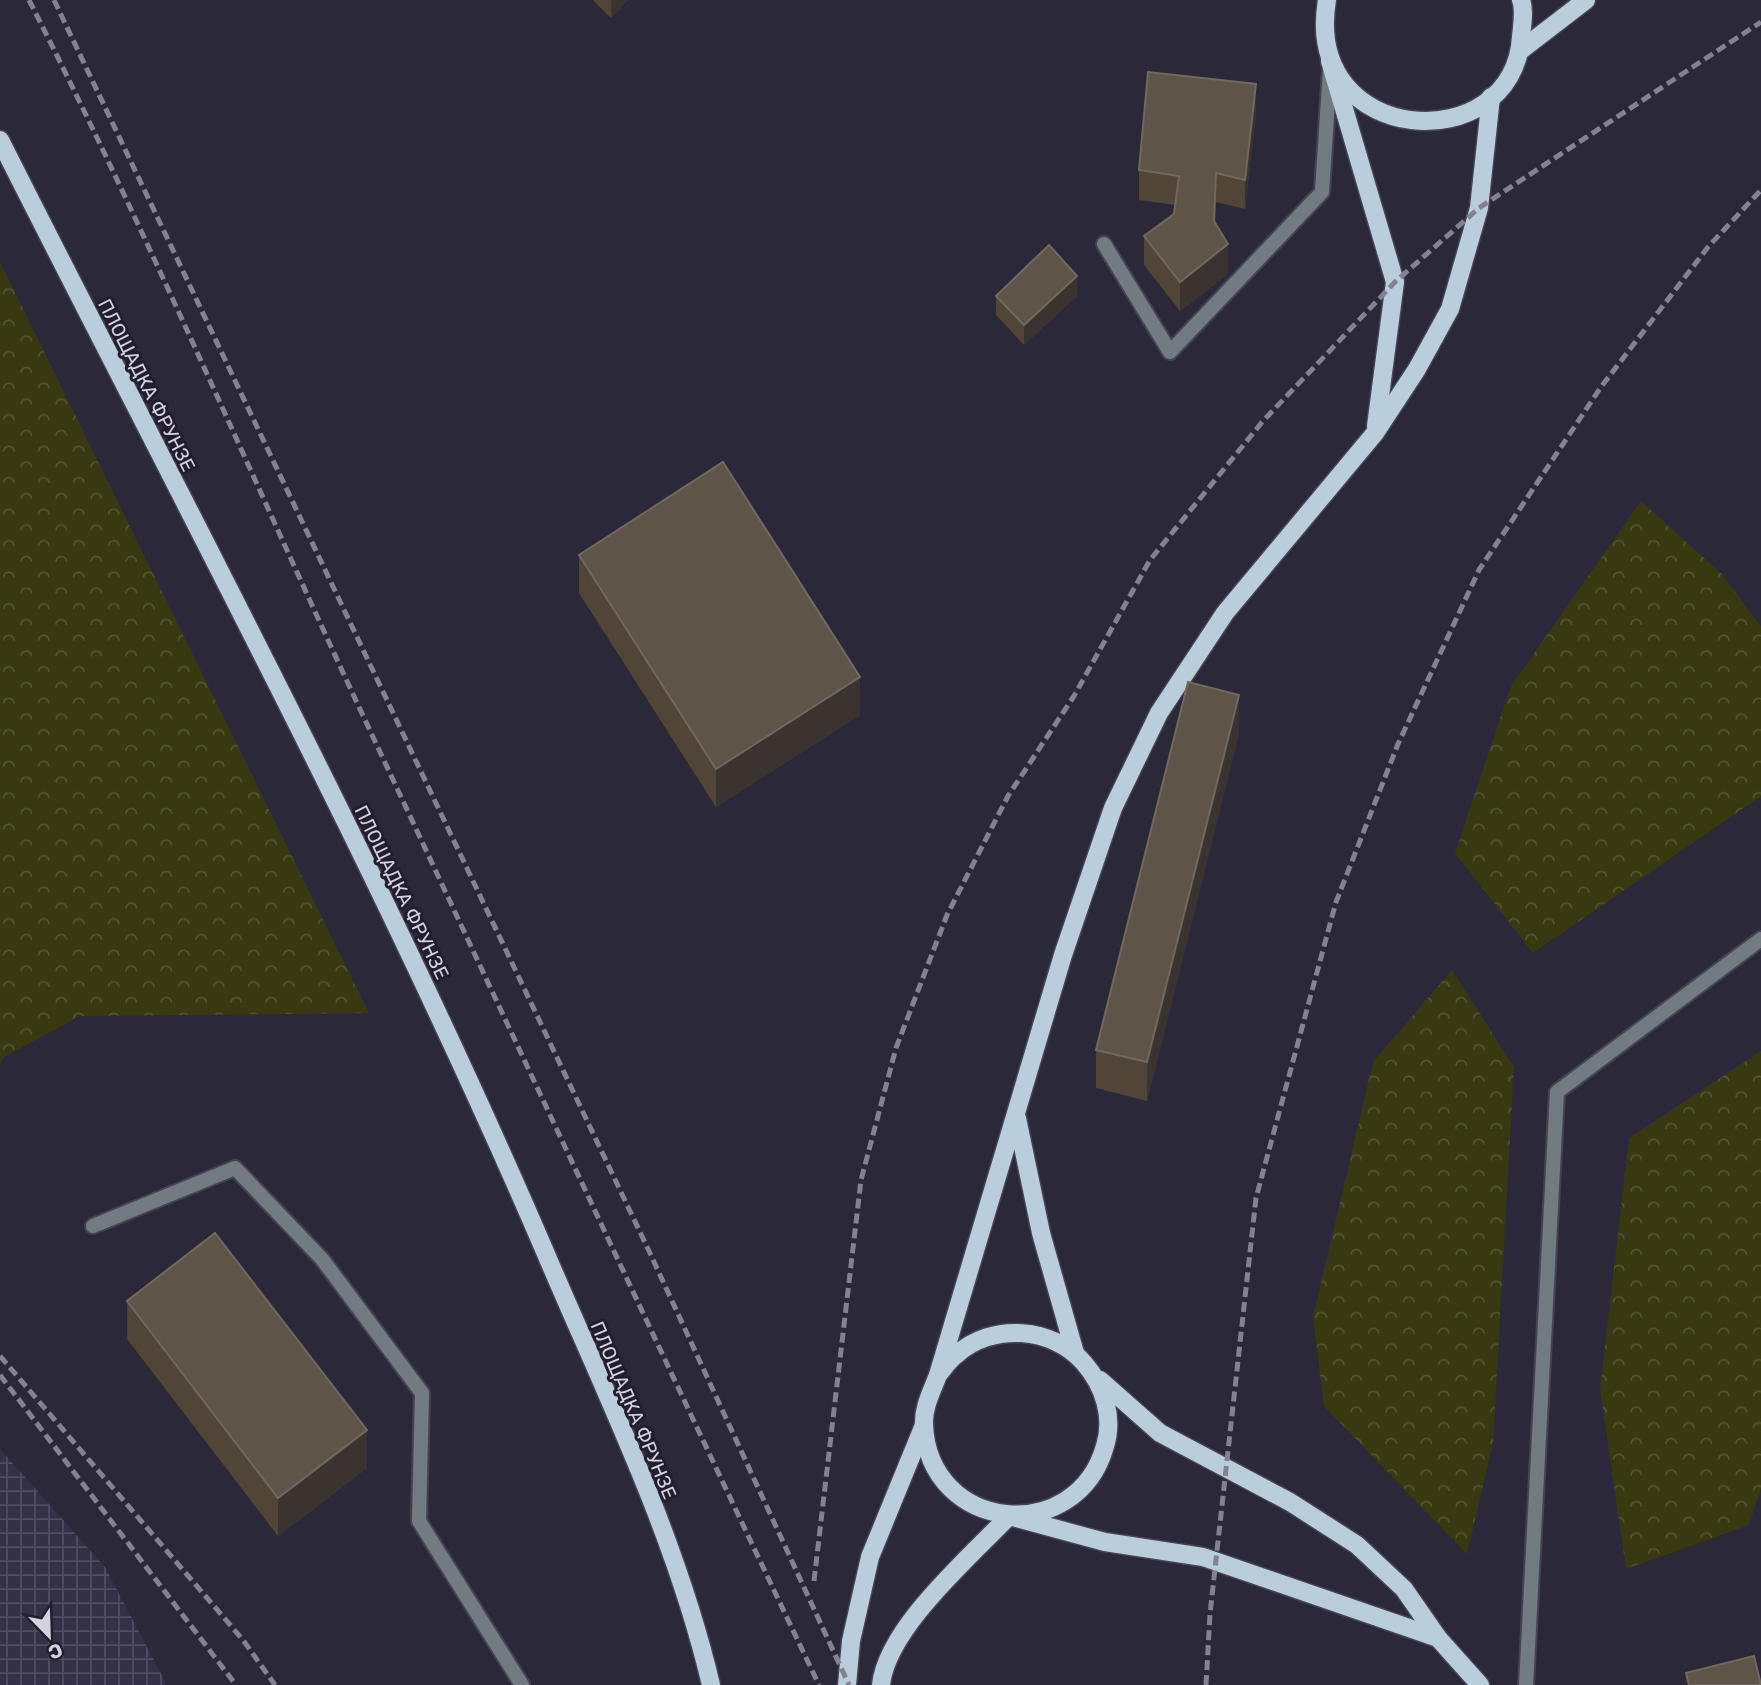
<svg xmlns="http://www.w3.org/2000/svg" width="1761" height="1685" viewBox="0 0 1761 1685" font-family="Rubik,sans-serif">
	<style>
		.industrial { fill: url(#industrial-grid) }
		.forest { fill: url(#forest-crowns) }
		.lines { fill: none; stroke-linecap: round; stroke-linejoin: round }
		.lane-casing { stroke: #464354; stroke-width: 18 }
		.street-casing { stroke: #464354; stroke-width: 18 }
		.primary-casing { stroke: #464354; stroke-width: 21 }
		.lane { stroke: #727b82; stroke-width: 14 }
		.street { stroke: #727b82; stroke-width: 14 }
		.primary { stroke: #bacdda; stroke-width: 18 }
		.rail { stroke: #848190; stroke-width: 5; stroke-dasharray: 10 5; stroke-linecap: butt }
		.wall { fill: #504536 }
		.shaded-wall { fill: #3b3330 }
		.building { fill: #5e5448; stroke: #71685f; stroke-width: 2 }
		.labels { text-anchor: middle; stroke-width: 6; stroke-linejoin: round; paint-order: stroke }
		.street-label { font-size: 19px; fill: #d4d2de; stroke: #221e2f }
	</style>
	<defs>
		<pattern id="industrial-grid" width="8" height="8" patternUnits="userSpaceOnUse" patternTransform="scale(1.75)"><rect width="8" height="8" fill="#343047"/><path d="M0 4h8M4 0v8" fill="none" stroke="#504d61"/></pattern>
		<pattern id="forest-crowns" width="20" height="18" patternUnits="userSpaceOnUse" patternTransform="scale(1.75)"><rect width="20" height="18" fill="#383911"/><path d="M2 6a3 3 0 1 1 6 0M12 15a3 3 0 1 1 6 0" fill="none" stroke="#545533"/></pattern>
	</defs>
	<rect width="100%" height="100%" fill="#2b283a"/>
	<polygon class="industrial" points="0,1449 105,1567 167,1685 0,1685"/>
	<g class="forest">
		<polygon points="0,262 369,1013 80,1016 4,1057 0,1065"/>
		<polygon points="1641,501 1723,575 1761,627 1761,796 1533,953 1455,853 1511,686"/>
		<polygon points="1452,970 1514,1067 1493,1443 1467,1554 1324,1406 1313,1317 1373,1062"/>
		<polygon points="1761,1051 1761,1488 1749,1525 1626,1569 1600,1389 1629,1138"/>
	</g>
	<g class="lines">
		<defs>
			<g id="lane">
				<polyline points="1104,244 1170,352 1322,192 1330,69"/>
				<polyline points="93,1226 235,1168 322,1259 422,1393 419,1521 522,1685"/>
			</g>
			<polyline id="street" points="1526,1685 1557,1092 1761,939"/>
			<g id="primary">
				<path d="M1327 0C1302 148 1513 160 1521 37 1522 25 1525 11 1521 0"/>
				<polyline points="1521,50 1586,0"/>
				<polyline points="1330,61 1395,282 1376,426"/>
				<path d="M0 140C186 509 383 874 546 1254 606 1395 676 1536 711 1685"/>
				<polyline points="1017,1118 1041,1233 1075,1353"/>
				<path d="M938 1375C944 1368 949 1360 956 1355 992 1322 1053 1327 1084 1363 1104 1386 1114 1417 1105 1446 1077 1547 929 1533 924 1425 923 1407 932 1391 938 1375L1063 955 1113 808 1159 713 1225 613 1375 433 1417 369 1450 309 1479 208 1491 97"/>
				<polyline points="1100,1380 1160,1433 1290,1502 1357,1545 1404,1589 1438,1638 1480,1685"/>
				<polyline points="847,1685 851,1641 870,1557 924,1425"/>
				<path d="M881 1685C887 1628 970 1557 1009 1516L1105 1542 1203 1557 1438 1638"/>
			</g>
		</defs>
		<use href="#lane" class="lane-casing"/>
		<use href="#street" class="street-casing"/>
		<use href="#primary" class="primary-casing"/>
		<use href="#lane" class="lane"/>
		<use href="#street" class="street"/>
		<use href="#primary" class="primary"/>
		<g class="rail">
			<path d="M29 0C152 242 258 492 373 737 521 1053 669 1370 819 1685"/>
			<polyline points="54,0 649,1251 849,1685"/>
			<polyline points="0,1356 243,1640 275,1685"/>
			<polyline points="0,1375 236,1685"/>
			<polyline points="814,1581 861,1180 896,1048 947,915 1008,796 1074,696 1150,560 1263,421 1395,282 1479,208 1761,22"/>
			<polyline points="1206,1685 1210,1614 1256,1198 1336,902 1398,744 1479,570 1601,387 1708,247 1761,190"/>
		</g>
	</g>
	<g class="wall">
		<polygon points="593,0 628,0 611,18"/>
		<polygon points="1256,114 1245,209 1216,202 1215,223 1228,274 1180,311 1144,265 1144,236 1174,214 1176,205 1139,200 1139,170"/>
		<polygon points="996,296 1077,296 1024,345 996,315"/>
		<polygon points="579,555 860,715 716,807 579,593"/>
		<polygon points="1239,733 1147,1101 1096,1088 1096,1050"/>
		<polygon points="127,1301 367,1468 278,1536 127,1339"/>
	</g>
	<g class="shaded-wall">
		<polygon points="611,0 628,0 611,18"/>
		<polygon points="1256,84 1256,114 1245,209 1245,180"/>
		<polygon points="1216,173 1216,202 1214,250 1214,221"/>
		<polygon points="1228,244 1228,274 1180,311 1180,282"/>
		<polygon points="1077,276 1077,296 1024,345 1024,325"/>
		<polygon points="860,677 860,715 716,807 716,769"/>
		<polygon points="1239,695 1239,733 1147,1101 1147,1062"/>
		<polygon points="367,1430 367,1468 278,1536 278,1498"/>
	</g>
	<g class="building">
		<polygon points="1148,72 1256,84 1245,180 1216,173 1214,221 1228,244 1180,282 1144,236 1174,214 1179,176 1139,170"/>
		<polygon points="1049,245 1077,276 1024,325 996,296"/>
		<polygon points="723,462 860,677 716,769 579,555"/>
		<polygon points="1188,682 1239,695 1147,1062 1096,1050"/>
		<polygon points="215,1233 367,1430 278,1498 127,1301"/>
		<polygon points="1754,1656 1761,1685 1689,1685 1686,1673"/>
	</g>
	<g class="labels">
		<g class="street-label">
			<text transform="translate(147 385) rotate(63)" y="7">ПЛОЩАДКА ФРУНЗЕ</text>
			<text transform="translate(402 892) rotate(64)" y="7">ПЛОЩАДКА ФРУНЗЕ</text>
			<text transform="translate(634 1410) rotate(67)" y="7">ПЛОЩАДКА ФРУНЗЕ</text>
		</g>
	</g>
	<g transform="translate(49 1636) rotate(157)" stroke="#221e2f" stroke-width="5" paint-order="stroke">
	<path d="M0-5L12 26L0 18L-12 26Z" fill="#d4d2de"/>
	<text y="-10" font-size="19" font-weight="bold" text-anchor="middle" fill="#d4d2de">С</text>
	</g>
</svg>
